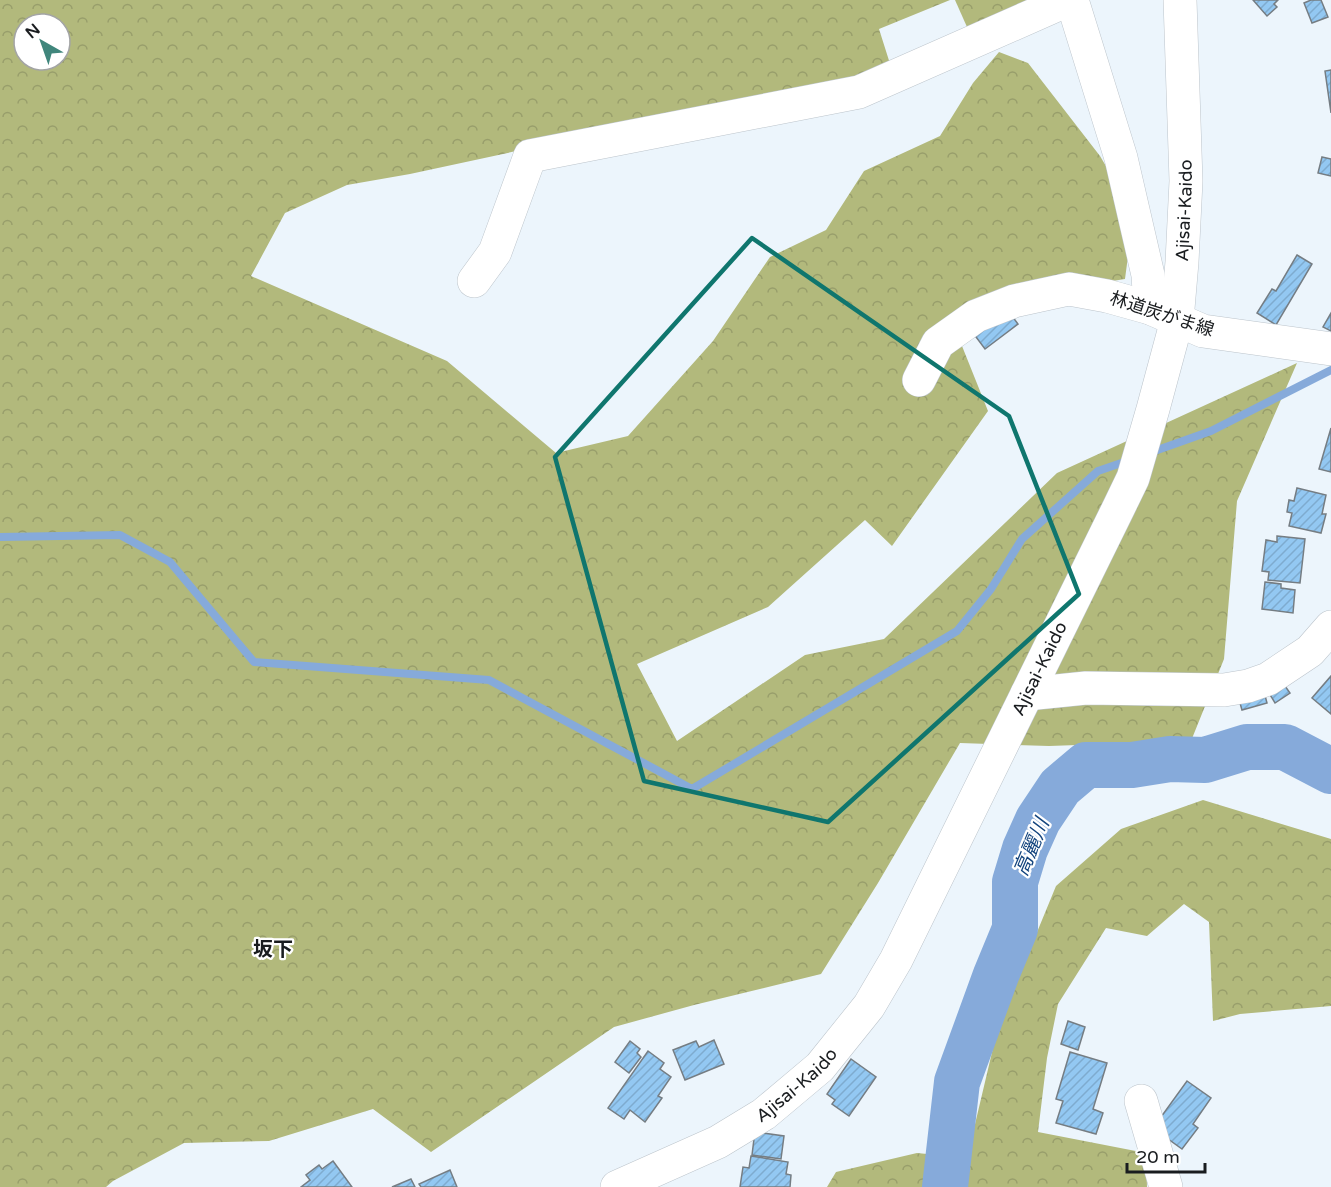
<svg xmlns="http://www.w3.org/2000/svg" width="1331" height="1187" viewBox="0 0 1331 1187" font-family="'Varela Round','Noto Sans JP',sans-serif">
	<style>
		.forest { fill: url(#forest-crowns); fill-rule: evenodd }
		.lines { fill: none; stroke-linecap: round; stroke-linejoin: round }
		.stream { stroke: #86aada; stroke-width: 8 }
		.river { stroke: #86aada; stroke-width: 46 }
		.building { fill: url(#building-hatch); stroke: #757d83; stroke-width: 1.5 }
		.minor-casing { stroke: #bcc4cb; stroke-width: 34 }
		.highway-casing { stroke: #bcc4cb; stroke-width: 34 }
		.minor { stroke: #fff; stroke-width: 33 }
		.highway { stroke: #fff; stroke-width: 33 }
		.marked { fill: none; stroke: #0f766e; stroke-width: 4.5; stroke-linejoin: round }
		.labels { text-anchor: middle; stroke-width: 4.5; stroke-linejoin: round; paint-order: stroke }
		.street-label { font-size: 18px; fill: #191c1f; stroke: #fff }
		.water-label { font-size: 20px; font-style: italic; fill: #12437d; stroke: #fff }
		.neighbourhood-label { font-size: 20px; font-weight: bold; fill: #191c1f; stroke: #fff }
	</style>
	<defs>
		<pattern id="forest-crowns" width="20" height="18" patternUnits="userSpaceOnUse" patternTransform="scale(1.5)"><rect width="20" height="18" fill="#b2b97c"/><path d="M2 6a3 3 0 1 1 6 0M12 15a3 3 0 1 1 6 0" fill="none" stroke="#989e6b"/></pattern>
		<pattern id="building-hatch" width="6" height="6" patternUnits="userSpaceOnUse" patternTransform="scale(1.5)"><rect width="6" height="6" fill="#93c8f2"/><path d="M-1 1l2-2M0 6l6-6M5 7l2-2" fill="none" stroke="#7eabcf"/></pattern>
	</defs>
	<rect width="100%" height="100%" fill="#ecf5fc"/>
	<g class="forest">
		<path d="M0 0H950L879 29 892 70 410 174 347 185 285 213 251 276 447 361 556 453 628 436 713 341 770 257 826 230 864 171 940 136 973 83 999 52 1028 63 1100 156 1120 190 1130 241 1125 279 1100 283 958 336 988 411 892 546 865 520 768 607 637 664 677 741 805 655 884 639 1057 473 1297 363 1237 501 1224 659 1191 741 1049 746 960 743 878 883 821 974 694 1005 614 1027 431 1152 373 1109 269 1141 184 1143 113 1181 106 1187H0ZM24 24H60V60H24Z"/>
		<polygon points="955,0 1050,0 971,36"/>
		<polygon points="1203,800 1331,839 1331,1006 1240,1014 1213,1021 1209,922 1184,904 1147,936 1106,928 1058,1004 1047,1058 1038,1132 1146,1153 1147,1187 827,1187 836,1172 917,1153 967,1158 998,1027 1056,886 1121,829"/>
	</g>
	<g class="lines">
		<g class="stream">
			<polyline points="1149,453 1211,431 1331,370"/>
			<polyline points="0,537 120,535 170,562 254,662 489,680 692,789 957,631 991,589 1022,539 1098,471 1130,460"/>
		</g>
		<polyline class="river" points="945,1187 957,1082 996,975 1015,929 1015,882 1025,849 1038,820 1060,787 1086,765 1132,765 1170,759 1205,760 1247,747 1285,747 1331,771"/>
	</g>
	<g class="building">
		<polygon points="1253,0 1278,0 1274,4 1277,7 1267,16"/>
		<polygon points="1311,0 1321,0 1328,17 1312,23 1304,3"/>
		<polygon points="1331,70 1331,113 1325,71"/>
		<polygon points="1322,157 1331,159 1331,176 1318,173"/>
		<polygon points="1297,255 1312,264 1276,325 1257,313 1272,289 1276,291"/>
		<polygon points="1006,308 1018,324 985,349 973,333"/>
		<polygon points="1331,313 1331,331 1323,327"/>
		<polygon points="1331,428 1331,472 1319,469"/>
		<polygon points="1297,488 1326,495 1322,514 1326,514 1321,533 1289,526 1292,513 1287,512 1289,500 1294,501"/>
		<polygon points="1277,536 1305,539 1300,583 1268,580 1269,572 1262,571 1266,540 1277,542"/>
		<polygon points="1265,582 1281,584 1281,588 1295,590 1293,613 1262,609"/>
		<polygon points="1331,676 1331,714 1312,698"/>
		<polygon points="1280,679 1290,693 1275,703 1266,688"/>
		<polygon points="1263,688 1267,703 1242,710 1238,696"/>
		<polygon points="1068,1021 1085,1027 1078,1050 1061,1044"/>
		<polygon points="714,1040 724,1064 685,1080 673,1050 696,1041 699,1047"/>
		<polygon points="630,1041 640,1049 637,1053 641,1057 629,1073 615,1062"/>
		<polygon points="648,1051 664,1063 660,1069 671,1077 658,1096 662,1098 645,1122 630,1110 624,1119 608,1108"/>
		<polygon points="1070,1052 1107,1063 1093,1109 1103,1113 1096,1134 1056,1123 1063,1101 1056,1099"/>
		<polygon points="851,1059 876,1077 849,1116 832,1104 835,1100 827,1094"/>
		<polygon points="1187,1081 1211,1098 1193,1124 1198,1128 1182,1149 1153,1128"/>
		<polygon points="763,1133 784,1136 781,1159 752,1155 754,1139"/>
		<polygon points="751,1156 788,1162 786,1174 791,1175 790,1187 740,1187 743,1167 749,1168"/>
		<polygon points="333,1161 352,1187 301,1187 310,1180 306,1175 319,1165 322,1169"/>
		<polygon points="450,1170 457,1187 421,1187 419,1184"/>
		<polygon points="411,1179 415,1187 392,1187"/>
	</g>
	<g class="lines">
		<defs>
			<g id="minor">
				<polyline points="1072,0 1121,158 1148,275 1150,308"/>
				<polyline points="474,281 495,252 530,156 859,92 1068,0"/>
				<polyline points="919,380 938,343 976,316 1014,301 1069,289 1107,296 1150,308 1203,331 1331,349"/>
				<polyline points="1027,694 1086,688 1224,690 1248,686 1268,679 1310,651 1331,627"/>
				<polyline points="1141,1101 1166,1187"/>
			</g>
			<g id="highway">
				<path id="s1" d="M617 1187 718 1142 764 1114 820 1067 869 1006 896 960 1119 507 1133 478 1153 409 1177 320 1182 262 1186 181 1180 0"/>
			</g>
		</defs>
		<use href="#minor" class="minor-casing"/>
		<use href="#highway" class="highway-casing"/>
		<use href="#minor" class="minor"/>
		<use href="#highway" class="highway"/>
	</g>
	<path class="marked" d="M752 238 1009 416 1079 594 828 822 644 781 555 457Z"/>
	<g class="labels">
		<g class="street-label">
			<text dy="6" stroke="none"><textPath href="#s1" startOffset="1180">Ajisai-Kaido</textPath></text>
			<text transform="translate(1162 314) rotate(18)" y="6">林道炭がま線</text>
			<text dy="6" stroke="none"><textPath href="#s1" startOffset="694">Ajisai-Kaido</textPath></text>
			<text dy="6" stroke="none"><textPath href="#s1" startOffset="208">Ajisai-Kaido</textPath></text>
		</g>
		<g class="water-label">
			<text transform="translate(1031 847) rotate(-67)" y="7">高麗川</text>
		</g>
		<g class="neighbourhood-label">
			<text x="273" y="956">坂下</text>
		</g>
	</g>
	<g transform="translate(42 42) rotate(320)"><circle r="28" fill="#ffffff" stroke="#a3a4a5" stroke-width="1.5"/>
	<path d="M0-4.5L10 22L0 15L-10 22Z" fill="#40867c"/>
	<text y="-9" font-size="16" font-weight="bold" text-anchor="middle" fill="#191c1f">N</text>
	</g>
	<path d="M1127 1163v9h78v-9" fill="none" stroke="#191c1f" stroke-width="3"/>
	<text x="1136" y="1163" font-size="18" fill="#191c1f" stroke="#ffffff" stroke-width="4.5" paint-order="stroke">20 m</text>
</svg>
